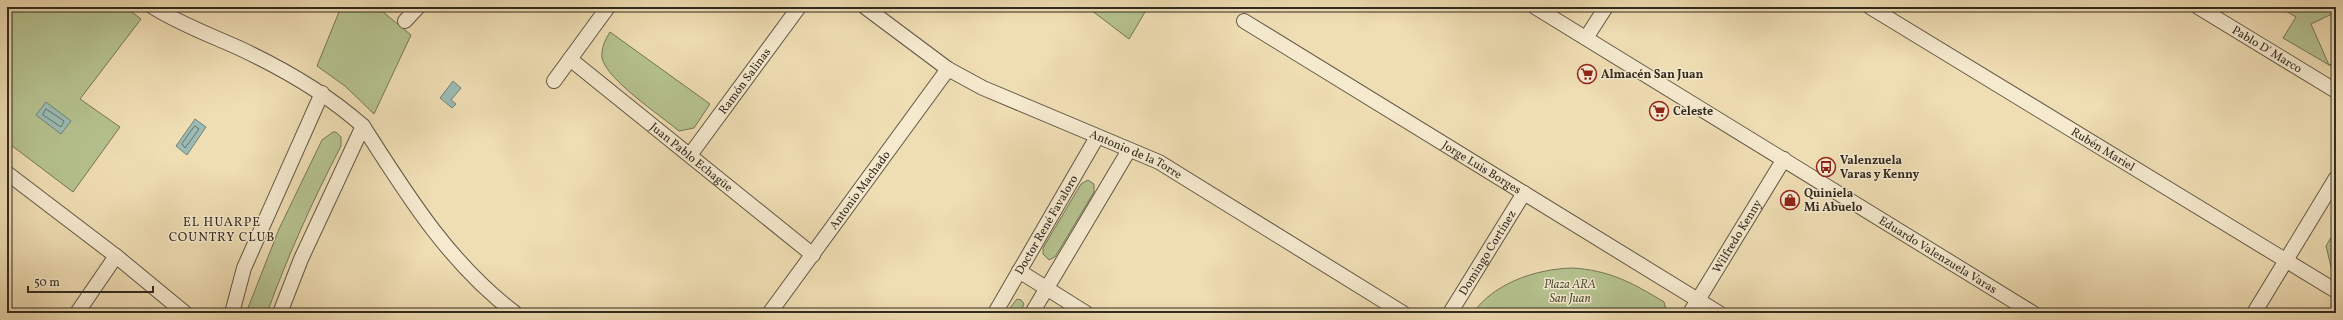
<svg xmlns="http://www.w3.org/2000/svg" width="2343" height="320" viewBox="0 0 2343 320" font-family="Vollkorn,serif">
	<style>
		.green { fill: #b5c28f; stroke: #747657 }
		.water { fill: #9bbbb4; stroke: #718178 }
		.lines { fill: none; stroke-linecap: round; stroke-linejoin: round }
		.shore { stroke: #66726a; stroke-width: 1 }
		.minor-casing { stroke: #615744; stroke-width: 16 }
		.minor { stroke: #f5e9ce; stroke-width: 14 }
		.labels { text-anchor: middle; stroke-width: 3; stroke-linejoin: round; paint-order: stroke }
		.street-label { font-size: 12px; fill: #322a1f; stroke: #f5e9ce }
		.poi-label { font-size: 12px; font-weight: bold; fill: #322a1f; stroke: #f5e9ce; text-anchor: start }
		.park-label { font-size: 12px; font-style: italic; fill: #53503b; stroke: #f5e9ce }
		.neighbourhood-label { font-size: 13px; letter-spacing: 1px; fill: #322a1f; stroke: #f5e9ce }
	</style>
	<rect width="100%" height="100%" fill="#efddb3"/>
	<filter id="stains"><feTurbulence type="fractalNoise" baseFrequency=".005" numOctaves="4"/><feColorMatrix values="0 0 0 0 .2 0 0 0 0 .09 0 0 0 0 .02 0 0 0 .5 -.17"/></filter>
	<radialGradient id="worn" r=".72"><stop offset=".6" stop-color="#630" stop-opacity="0"/><stop offset="1" stop-color="#630" stop-opacity=".3"/></radialGradient>
	<g class="green">
		<polygon points="7,7 125,7 141,19 80,99 120,127 73,192 7,142"/>
		<polygon points="341,7 377,7 411,35 374,114 345,86 317,66"/>
		<polygon points="1087,7 1148,7 1129,39"/>
		<polygon points="2279,7 2336,7 2336,12 2311,24 2329,65 2336,62 2336,69 2283,38 2296,17"/>
		<path d="M610 32 710 104 694 128 679 131C660 115 607 80 602 58 601 48 605 40 610 32Z"/>
		<path d="M333 132H336L341 137V146C313 200 288 255 267 313H246L279 229 322 140Z"/>
		<polygon points="1088,180 1094,184 1094,192 1055,257 1049,260 1043,254 1043,248 1081,184"/>
		<polygon points="2336,229 2336,273 2332,271 2326,246"/>
		<path d="M1572 268C1609 270 1633 283 1664 302L1667 313H1473C1494 283 1536 269 1572 268Z"/>
		<polygon points="1017,299 1021,300 1024,304 1020,313 1006,313"/>
	</g>
	<g class="water">
		<polygon points="453,81 461,88 451,100 456,104 452,108 440,98"/>
		<polygon points="46,102 71,121 61,134 36,115"/>
		<polygon points="195,119 206,127 187,155 176,146"/>
	</g>
	<g class="lines">
		<g class="shore">
			<polygon points="46,109 64,121 61,127 43,115"/>
			<polygon points="195,126 199,129 185,148 182,144"/>
		</g>
		<defs>
			<g id="minor">
				<path d="M153 7C180 24 210 35 239 48 284 69 326 93 363 126 407 195 449 263 515 313"/>
				<path id="s1" d="M865 7 948 69 983 88 1159 162 1403 313"/>
				<path id="s2" d="M1535 7 2033 313"/>
				<path id="s3" d="M1870 7 2336 291"/>
				<path id="s4" d="M2198 7 2336 91"/>
				<polyline points="405,21 418,7"/>
				<path id="s5" d="M1244 21 1719 313"/>
				<polyline points="1586,38 1606,7"/>
				<path id="s6" d="M570 59 813 255"/>
				<polyline points="554,81 608,7"/>
				<path id="s7" d="M690 155 799 7"/>
				<polyline points="7,173 116,256 185,313"/>
				<polyline points="1019,271 1086,313"/>
				<path id="s8" d="M771 311 948 69"/>
				<polyline points="77,313 116,256"/>
				<polyline points="232,313 244,268 322,93"/>
				<polyline points="280,313 301,259 363,126"/>
				<path id="s9" d="M995 313 1097 137"/>
				<polyline points="1032,313 1129,150"/>
				<path id="s10" d="M1450 313 1524 193"/>
				<path id="s11" d="M1690 313 1784 159"/>
				<polyline points="2254,313 2336,178"/>
			</g>
		</defs>
		<use href="#minor" class="minor-casing"/>
		<use href="#minor" class="minor"/>
	</g>
	<defs>
		<symbol id="supermarket-ring" viewBox="-11 -11 22 22"><circle r="9.5" fill="#f5e9ce" stroke="#8f2418" stroke-width="1.5"/><path d="M-6-5.5h2.5l.6 2H6L4.5 2H-2.5L-4.4-4H-6ZM-1.5 3.2a1.3 1.3 0 1 0 .1 0ZM3 3.2a1.3 1.3 0 1 0 .1 0Z" fill="#8f2418"/></symbol>
		<symbol id="bus-ring" viewBox="-11 -11 22 22"><circle r="9.5" fill="#f5e9ce" stroke="#8f2418" stroke-width="1.5"/><path d="M-5-6H5V4H4V6H2V4H-2V6H-4V4H-5ZM-3.5-4V0h7V-4ZM-3.5 1.2v1.5H-2V1.2ZM2 1.2v1.5H3.5V1.2Z" fill="#8f2418"/></symbol>
		<symbol id="shop-ring" viewBox="-11 -11 22 22"><circle r="9.5" fill="#f5e9ce" stroke="#8f2418" stroke-width="1.5"/><path d="M-5-2.5h2.3a2.7 3.5 0 0 1 5.4 0H5L5.5 6h-11ZM-1.5-2.5h3a1.5 2.3 0 0 0-3 0Z" fill="#8f2418"/></symbol>
	</defs>
	<g fill-rule="evenodd">
		<use href="#supermarket-ring" x="1576" y="63" width="22" height="22"/>
		<use href="#supermarket-ring" x="1648" y="100" width="22" height="22"/>
		<use href="#bus-ring" x="1815" y="156" width="22" height="22"/>
		<use href="#shop-ring" x="1779" y="189" width="22" height="22"/>
	</g>
	<g class="labels">
		<g class="street-label">
			<text dy="4" stroke="none"><textPath href="#s4" startOffset="81">Pablo D' Marco</textPath></text>
			<text dy="4" stroke="none"><textPath href="#s7" startOffset="92">Ramón Salinas</textPath></text>
			<text dy="4" stroke="none"><textPath href="#s3" startOffset="273">Rubén Mariel</textPath></text>
			<text dy="4" stroke="none"><textPath href="#s1" startOffset="310">Antonio de la Torre</textPath></text>
			<text dy="4" stroke="none"><textPath href="#s6" startOffset="156">Juan Pablo Echagüe</textPath></text>
			<text dy="4" stroke="none"><textPath href="#s5" startOffset="279">Jorge Luis Borges</textPath></text>
			<text dy="4" stroke="none"><textPath href="#s8" startOffset="150">Antonio Machado</textPath></text>
			<text dy="4" stroke="none"><textPath href="#s9" startOffset="102">Doctor René Favaloro</textPath></text>
			<text dy="4" stroke="none"><textPath href="#s11" startOffset="90">Wilfredo Kenny</textPath></text>
			<text dy="4" stroke="none"><textPath href="#s10" startOffset="71">Domingo Cortínez</textPath></text>
			<text dy="4" stroke="none"><textPath href="#s2" startOffset="473">Eduardo Valenzuela Varas</textPath></text>
		</g>
		<g class="poi-label">
			<text x="1601" y="78">Almacén San Juan</text>
			<text x="1673" y="115">Celeste</text>
			<text x="1840" y="164">Valenzuela<tspan x="1840" dy="14">Varas y Kenny</tspan></text>
			<text x="1804" y="197">Quiniela<tspan x="1804" dy="14">Mi Abuelo</tspan></text>
		</g>
		<g class="park-label">
			<text x="1570" y="288">Plaza ARA<tspan x="1570" dy="14">San Juan</tspan></text>
		</g>
		<g class="neighbourhood-label">
			<text x="222" y="226">EL HUARPE<tspan x="222" dy="15">COUNTRY CLUB</tspan></text>
		</g>
	</g>
	<rect width="2343" height="320" fill="none" stroke="#efddb3" stroke-width="24"/>
	<rect x="8" y="8" width="2327" height="304" fill="none" stroke="#322a1f" stroke-width="2"/>
	<rect x="12" y="12" width="2319" height="296" fill="none" stroke="#322a1f"/>
	<path d="M28 286v6h125v-6" fill="none" stroke="#322a1f" stroke-width="2"/>
	<text x="34" y="286" font-size="12" fill="#322a1f" stroke="#f5e9ce" stroke-width="3" paint-order="stroke">50 m</text>
	<rect width="100%" height="100%" filter="url(#stains)"/>
	<rect width="100%" height="100%" fill="url(#worn)"/>
</svg>
